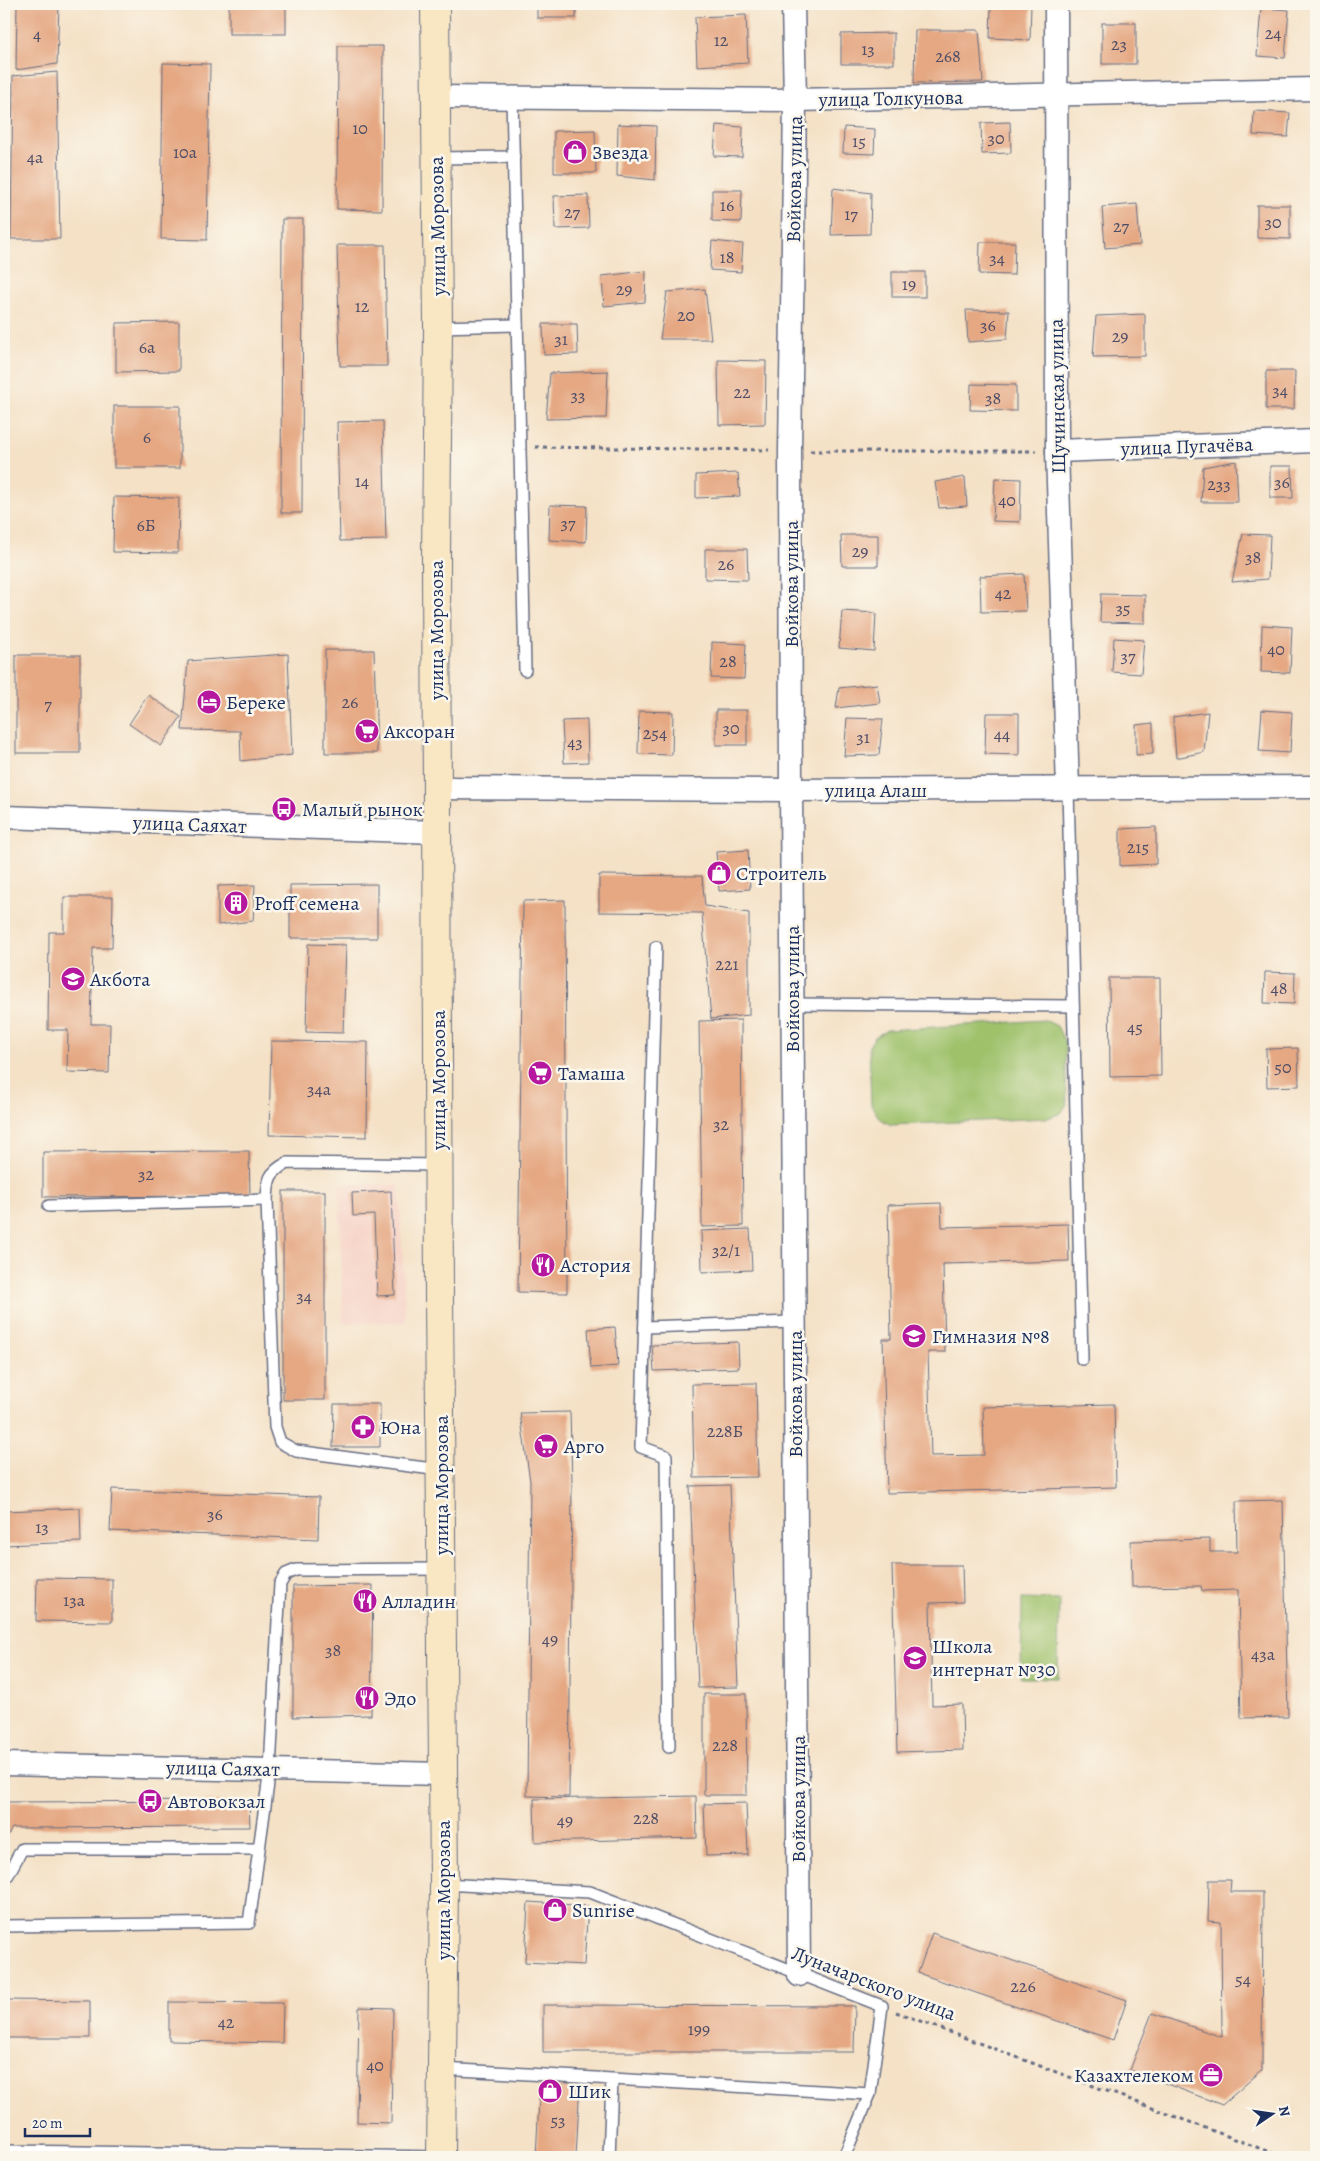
<svg xmlns="http://www.w3.org/2000/svg" width="1320" height="2161" viewBox="0 0 1320 2161" font-family="Alegreya,serif">
	<style>
		.built { fill: #f6d1c5 }
		.green { fill: #9ec16b; stroke: #5c7864 }
		.building { fill: #e5a883 }
		.lines { fill: none; stroke-linecap: round; stroke-linejoin: round }
		.lane-casing { stroke: #676d82; stroke-width: 14 }
		.street-casing { stroke: #676d82; stroke-width: 25 }
		.secondary-casing { stroke: #676d82; stroke-width: 30 }
		.path { stroke: #676d82; stroke-width: 3; stroke-dasharray: 4 4; stroke-linecap: butt }
		.lane { stroke: #fff; stroke-width: 11 }
		.street { stroke: #fff; stroke-width: 22 }
		.secondary { stroke: #f9e7c3; stroke-width: 28 }
		.labels { text-anchor: middle; stroke-width: 5; stroke-linejoin: round; paint-order: stroke }
		.number-label { font-size: 18px; fill: #4e4d67 }
		.street-label { font-size: 20px; fill: #1b2f5e; stroke: #fbf7ec }
		.poi-label { font-size: 20px; fill: #1b2f5e; stroke: #fbf7ec; text-anchor: start }
	</style>
	<rect width="100%" height="100%" fill="#fbf7ec"/>
	<filter id="ink" filterUnits="userSpaceOnUse"><feTurbulence type="fractalNoise" baseFrequency=".02" numOctaves="2"/><feDisplacementMap in="SourceGraphic" scale="10" xChannelSelector="R" yChannelSelector="G"/><feConvolveMatrix kernelMatrix="1 2 1 2 8 2 1 2 1" color-interpolation-filters="sRGB"/></filter>
	<filter id="wash" filterUnits="userSpaceOnUse"><feTurbulence type="fractalNoise" baseFrequency=".0096" numOctaves="4" result="noise"/><feDisplacementMap in="SourceGraphic" scale="20" xChannelSelector="R" yChannelSelector="G"/><feGaussianBlur stdDeviation="1.12" result="paint"/><feColorMatrix in="noise" values="0 0 0 0 0 0 0 0 0 0 0 0 0 0 0 0 0 1.4 0 .05"/><feComposite in="paint" operator="in"/></filter>
	<g filter="url(#wash)">
		<rect width="100%" height="100%" fill="#f4e1c6"/>
		<polygon class="built" points="339,1184 399,1185 406,1322 343,1323"/>
		<g class="green">
			<polygon points="1045,1020 1057,1026 1065,1042 1067,1104 1061,1113 1048,1118 891,1125 880,1119 871,1105 869,1046 875,1037 887,1030"/>
			<polygon points="1022,1599 1059,1600 1058,1678 1021,1678"/>
		</g>
		<g id="blocks">
			<g class="building">
				<polygon points="17,4 59,4 57,64 16,70"/>
				<rect x="229" y="4" width="57" height="30"/>
				<rect x="537" y="4" width="39" height="14"/>
				<polygon points="991,4 1031,4 1030,40 990,38"/>
				<polygon points="1261,8 1289,10 1285,58 1257,56"/>
				<polygon points="746,15 748,63 697,66 695,17"/>
				<rect x="1102" y="23" width="34" height="41"/>
				<polygon points="915,30 979,30 983,82 914,83"/>
				<polygon points="894,33 894,64 841,64 841,34"/>
				<polygon points="338,46 383,46 382,210 337,209"/>
				<polygon points="163,63 210,64 207,240 161,239"/>
				<polygon points="57,72 60,239 11,239 13,76"/>
				<polygon points="1254,111 1290,113 1288,137 1253,135"/>
				<polygon points="1010,122 1011,153 982,154 981,123"/>
				<polygon points="618,124 656,126 655,180 617,176"/>
				<polygon points="716,125 743,127 742,157 714,156"/>
				<polygon points="844,127 875,129 874,154 843,153"/>
				<polygon points="595,130 596,173 554,173 554,131"/>
				<polygon points="833,188 871,193 870,234 831,235"/>
				<polygon points="712,190 742,190 741,222 712,221"/>
				<polygon points="588,195 589,228 555,229 554,196"/>
				<polygon points="1137,204 1140,245 1105,248 1102,207"/>
				<polygon points="1257,205 1290,205 1290,239 1257,238"/>
				<polygon points="282,219 303,219 302,513 281,513"/>
				<polygon points="712,241 743,244 741,272 710,270"/>
				<polygon points="980,242 1015,242 1014,275 979,274"/>
				<polygon points="337,245 385,245 387,366 340,366"/>
				<polygon points="646,271 645,302 604,306 602,276"/>
				<rect x="892" y="272" width="33" height="25"/>
				<polygon points="705,289 711,339 660,339 667,292"/>
				<polygon points="966,310 1009,311 1007,339 968,342"/>
				<polygon points="1145,314 1145,356 1093,357 1096,316"/>
				<polygon points="179,322 179,371 116,372 116,323"/>
				<polygon points="543,324 577,324 578,354 544,355"/>
				<polygon points="718,360 766,361 765,424 719,425"/>
				<polygon points="608,371 606,418 546,419 550,373"/>
				<polygon points="1266,371 1295,371 1294,409 1266,409"/>
				<polygon points="971,384 1016,385 1016,411 970,410"/>
				<rect x="114" y="406" width="66" height="62"/>
				<polygon points="383,421 386,540 340,541 337,422"/>
				<polygon points="1236,461 1238,502 1201,502 1203,467"/>
				<polygon points="1270,466 1292,466 1293,498 1270,498"/>
				<polygon points="738,473 740,496 696,498 696,475"/>
				<polygon points="965,477 967,506 939,508 935,482"/>
				<polygon points="995,478 1021,479 1020,522 993,521"/>
				<polygon points="114,497 179,498 178,553 113,552"/>
				<polygon points="550,505 587,506 586,542 549,540"/>
				<polygon points="1243,534 1270,535 1268,579 1232,582"/>
				<polygon points="841,535 878,535 878,566 842,566"/>
				<polygon points="705,549 747,549 748,580 705,579"/>
				<polygon points="1024,574 1026,611 981,612 980,576"/>
				<polygon points="1101,594 1145,595 1145,623 1100,622"/>
				<polygon points="842,611 876,613 874,651 839,648"/>
				<polygon points="1262,625 1292,627 1290,673 1261,672"/>
				<polygon points="1114,638 1144,640 1141,674 1112,672"/>
				<polygon points="712,642 746,644 744,679 711,678"/>
				<polygon points="325,650 374,650 377,753 325,753"/>
				<polygon points="288,654 292,755 241,761 240,731 182,730 188,661"/>
				<rect x="16" y="655" width="64" height="98"/>
				<polygon points="877,684 880,703 836,708 839,688"/>
				<polygon points="148,695 181,717 161,746 129,724"/>
				<rect x="716" y="710" width="31" height="35"/>
				<polygon points="1262,710 1292,712 1290,753 1259,751"/>
				<polygon points="639,711 673,712 672,755 638,754"/>
				<polygon points="1208,712 1204,752 1176,758 1173,717"/>
				<polygon points="986,713 1019,713 1019,755 985,754"/>
				<polygon points="847,718 883,719 879,755 844,756"/>
				<polygon points="587,720 588,762 564,763 562,721"/>
				<polygon points="1153,723 1153,754 1136,755 1136,725"/>
				<polygon points="1156,827 1156,864 1120,866 1120,829"/>
				<polygon points="748,850 750,889 719,891 716,852"/>
				<polygon points="599,875 702,876 705,906 749,913 749,1015 711,1019 702,913 599,912"/>
				<polygon points="377,884 377,938 290,938 290,885"/>
				<polygon points="255,885 253,921 218,925 218,886"/>
				<polygon points="64,897 113,897 112,948 93,948 91,1024 110,1024 109,1073 67,1072 68,1030 48,1030 49,932 64,932"/>
				<polygon points="565,900 567,1293 518,1292 523,901"/>
				<polygon points="308,944 346,945 343,1033 306,1032"/>
				<polygon points="1265,972 1295,973 1294,1004 1264,1003"/>
				<polygon points="1109,978 1160,978 1161,1076 1110,1077"/>
				<polygon points="741,1020 743,1226 702,1227 699,1021"/>
				<polygon points="271,1041 368,1042 367,1137 269,1135"/>
				<polygon points="1298,1048 1299,1086 1267,1087 1266,1049"/>
				<polygon points="249,1151 250,1196 43,1197 43,1152"/>
				<rect x="283" y="1191" width="42" height="209"/>
				<polygon points="391,1191 395,1295 377,1296 374,1215 353,1216 352,1193"/>
				<polygon points="941,1203 942,1227 1068,1224 1069,1261 943,1264 945,1352 928,1352 931,1456 984,1455 983,1407 1114,1404 1116,1487 887,1493 883,1339 891,1339 888,1205"/>
				<polygon points="750,1229 752,1270 702,1272 701,1231"/>
				<polygon points="615,1327 618,1366 591,1368 588,1329"/>
				<polygon points="738,1342 739,1368 654,1371 652,1345"/>
				<polygon points="756,1383 758,1477 694,1478 692,1384"/>
				<polygon points="334,1404 380,1404 380,1447 333,1447"/>
				<polygon points="570,1412 572,1482 569,1797 527,1796 530,1481 520,1413"/>
				<polygon points="730,1485 738,1687 698,1688 690,1486"/>
				<polygon points="112,1489 319,1497 318,1539 110,1531"/>
				<polygon points="1283,1500 1288,1717 1241,1718 1238,1590 1202,1591 1201,1586 1132,1587 1131,1541 1210,1539 1210,1552 1237,1552 1236,1501"/>
				<polygon points="80,1508 81,1542 4,1545 4,1511"/>
				<polygon points="892,1565 962,1565 963,1602 930,1603 932,1705 962,1704 963,1750 897,1752"/>
				<polygon points="37,1578 112,1579 112,1622 36,1621"/>
				<polygon points="373,1585 371,1715 293,1717 293,1586"/>
				<polygon points="704,1694 746,1694 747,1795 704,1795"/>
				<polygon points="696,1796 697,1838 535,1842 534,1799"/>
				<polygon points="249,1801 250,1827 12,1828 4,1843 4,1802"/>
				<polygon points="746,1803 748,1855 706,1856 704,1804"/>
				<polygon points="1209,1880 1231,1880 1230,1892 1263,1892 1262,2070 1222,2105 1130,2070 1152,2013 1222,2037 1221,1922 1208,1921"/>
				<polygon points="528,1902 588,1906 584,1965 525,1962"/>
				<polygon points="932,1933 1127,2000 1113,2040 918,1973"/>
				<polygon points="4,2000 90,2001 90,2038 4,2038"/>
				<polygon points="169,2002 283,2003 282,2043 169,2041"/>
				<polygon points="543,2005 855,2006 854,2052 543,2052"/>
				<polygon points="359,2007 393,2008 391,2123 357,2122"/>
				<polygon points="540,2080 580,2082 576,2157 536,2157"/>
			</g>
		</g>
	</g>
	<g filter="url(#ink)">
		<use href="#blocks" fill-opacity="0" stroke="#676d82" stroke-width="1"/>
		<g class="lines">
			<defs>
				<g id="lane">
					<polyline points="512,96 525,670"/>
					<polyline points="435,158 514,157"/>
					<polyline points="438,327 517,325"/>
					<polyline points="1068,789 1082,1359"/>
					<polyline points="656,947 641,1447 666,1456 669,1747"/>
					<polyline points="792,1004 1073,1006"/>
					<path d="M439 1165 287 1163C268 1173 268 1180 267 1200L275 1427 280 1442 296 1451 440 1470"/>
					<polyline points="49,1206 267,1200"/>
					<polyline points="645,1327 794,1322"/>
					<polyline points="4,1882 22,1849 258,1849"/>
					<polyline points="444,1884 590,1892 882,2006 870,2094 844,2157"/>
					<polyline points="4,1926 249,1923 270,1769 280,1584 286,1574 296,1570 441,1569"/>
					<polyline points="442,2069 870,2094"/>
					<polyline points="8,2151 441,2157"/>
					<polyline points="609,2157 612,2080"/>
				</g>
				<g id="street">
					<polyline points="793,4 795,100 790,451 791,790 799,1975"/>
					<polyline points="1056,4 1057,451 1068,789"/>
					<polyline points="436,97 795,100 1316,89"/>
					<polyline points="1057,451 1316,441"/>
					<polyline points="437,788 791,790 1316,787"/>
					<polyline points="4,817 437,832"/>
					<polyline points="4,1764 443,1774"/>
				</g>
				<polyline id="secondary" points="435,4 438,327 436,559 439,1296 444,1884 441,2157"/>
			</defs>
			<use href="#lane" class="lane-casing"/>
			<use href="#street" class="street-casing"/>
			<use href="#secondary" class="secondary-casing"/>
			<g class="path">
				<polyline points="535,447 769,450"/>
				<polyline points="810,451 1036,451"/>
				<polyline points="896,2012 1283,2157"/>
			</g>
			<use href="#lane" class="lane"/>
			<use href="#street" class="street"/>
			<use href="#secondary" class="secondary"/>
		</g>
	</g>
	<defs>
		<symbol id="shop-disc" viewBox="-11 -11 22 22"><circle r="9.5" fill="#b5179e" stroke="#fbf7ec"/><path d="M-5-2.5h2.3a2.7 3.5 0 0 1 5.4 0H5L5.5 6h-11ZM-1.5-2.5h3a1.5 2.3 0 0 0-3 0Z" fill="#fff"/></symbol>
		<symbol id="hotel-disc" viewBox="-11 -11 22 22"><circle r="9.5" fill="#b5179e" stroke="#fbf7ec"/><path d="M-6-4.5h1.5V1H6V5H4.5V3h-9V5H-6ZM-4 0a1.8 1.8 0 1 1 3.6 0ZM.5 0V-2.5h3Q6-2.5 6 0Z" fill="#fff"/></symbol>
		<symbol id="supermarket-disc" viewBox="-11 -11 22 22"><circle r="9.5" fill="#b5179e" stroke="#fbf7ec"/><path d="M-6-5.5h2.5l.6 2H6L4.5 2H-2.5L-4.4-4H-6ZM-1.5 3.2a1.3 1.3 0 1 0 .1 0ZM3 3.2a1.3 1.3 0 1 0 .1 0Z" fill="#fff"/></symbol>
		<symbol id="bus-disc" viewBox="-11 -11 22 22"><circle r="9.5" fill="#b5179e" stroke="#fbf7ec"/><path d="M-5-6H5V4H4V6H2V4H-2V6H-4V4H-5ZM-3.5-4V0h7V-4ZM-3.5 1.2v1.5H-2V1.2ZM2 1.2v1.5H3.5V1.2Z" fill="#fff"/></symbol>
		<symbol id="building-disc" viewBox="-11 -11 22 22"><circle r="9.5" fill="#b5179e" stroke="#fbf7ec"/><path d="M-4-6H4V6H1V3H-1V6H-4ZM-2.5-4.3h1.7v1.8h-1.7ZM.8-4.3h1.7v1.8H.8ZM-2.5-1h1.7V.8h-1.7ZM.8-1h1.7V.8H.8Z" fill="#fff"/></symbol>
		<symbol id="school-disc" viewBox="-11 -11 22 22"><circle r="9.5" fill="#b5179e" stroke="#fbf7ec"/><path d="M0-5L7-2L0 1L-7-2ZM-4 1L0 2.5L4 1V4Q0 6-4 4Z" fill="#fff"/></symbol>
		<symbol id="restaurant-disc" viewBox="-11 -11 22 22"><circle r="9.5" fill="#b5179e" stroke="#fbf7ec"/><path d="M-5-6h1v4h1v-4h1v4h1v-4h1v5L-1.5 .5V6h-2V.5L-5-1ZM5-6V6H3V1.5H1.5Q1.5-4 5-6Z" fill="#fff"/></symbol>
		<symbol id="pharmacy-disc" viewBox="-11 -11 22 22"><circle r="9.5" fill="#b5179e" stroke="#fbf7ec"/><path d="M-2-6h4v4h4v4h-4v4h-4v-4h-4v-4h4Z" fill="#fff"/></symbol>
		<symbol id="office-disc" viewBox="-11 -11 22 22"><circle r="9.5" fill="#b5179e" stroke="#fbf7ec"/><path d="M-6-3h4V-5.5h4V-3h4V5H-6ZM-1-4.5V-3h2v-1.5ZM-6 0V1H6V0Z" fill="#fff"/></symbol>
	</defs>
	<g fill-rule="evenodd">
		<use href="#shop-disc" x="561" y="138" width="28" height="28"/>
		<use href="#hotel-disc" x="195" y="688" width="28" height="28"/>
		<use href="#supermarket-disc" x="353" y="717" width="28" height="28"/>
		<use href="#bus-disc" x="270" y="795" width="28" height="28"/>
		<use href="#shop-disc" x="705" y="859" width="28" height="28"/>
		<use href="#building-disc" x="222" y="889" width="28" height="28"/>
		<use href="#school-disc" x="59" y="965" width="28" height="28"/>
		<use href="#supermarket-disc" x="526" y="1059" width="28" height="28"/>
		<use href="#restaurant-disc" x="529" y="1251" width="28" height="28"/>
		<use href="#school-disc" x="900" y="1322" width="28" height="28"/>
		<use href="#pharmacy-disc" x="349" y="1413" width="28" height="28"/>
		<use href="#supermarket-disc" x="532" y="1432" width="28" height="28"/>
		<use href="#restaurant-disc" x="351" y="1587" width="28" height="28"/>
		<use href="#school-disc" x="901" y="1644" width="28" height="28"/>
		<use href="#restaurant-disc" x="353" y="1684" width="28" height="28"/>
		<use href="#bus-disc" x="136" y="1787" width="28" height="28"/>
		<use href="#shop-disc" x="541" y="1896" width="28" height="28"/>
		<use href="#office-disc" x="1197" y="2061" width="28" height="28"/>
		<use href="#shop-disc" x="536" y="2077" width="28" height="28"/>
	</g>
	<g class="labels">
		<g class="number-label">
			<text x="1273" y="39">24</text>
			<text x="37" y="40">4</text>
			<text x="721" y="46">12</text>
			<text x="1119" y="50">23</text>
			<text x="868" y="55">13</text>
			<text x="948" y="62">268</text>
			<text x="360" y="134">10</text>
			<text x="996" y="144">30</text>
			<text x="859" y="147">15</text>
			<text x="185" y="158">10а</text>
			<text x="35" y="163">4а</text>
			<text x="727" y="211">16</text>
			<text x="572" y="218">27</text>
			<text x="851" y="220">17</text>
			<text x="1273" y="228">30</text>
			<text x="1121" y="232">27</text>
			<text x="727" y="263">18</text>
			<text x="997" y="264">34</text>
			<text x="909" y="290">19</text>
			<text x="624" y="295">29</text>
			<text x="362" y="312">12</text>
			<text x="686" y="321">20</text>
			<text x="988" y="331">36</text>
			<text x="1120" y="342">29</text>
			<text x="561" y="345">31</text>
			<text x="147" y="353">6а</text>
			<text x="1280" y="396">34</text>
			<text x="742" y="398">22</text>
			<text x="578" y="401">33</text>
			<text x="993" y="404">38</text>
			<text x="147" y="443">6</text>
			<text x="362" y="487">14</text>
			<text x="1282" y="488">36</text>
			<text x="1219" y="490">233</text>
			<text x="1007" y="506">40</text>
			<text x="568" y="529">37</text>
			<text x="146" y="531">6Б</text>
			<text x="860" y="557">29</text>
			<text x="1253" y="563">38</text>
			<text x="726" y="570">26</text>
			<text x="1003" y="599">42</text>
			<text x="1123" y="614">35</text>
			<text x="1276" y="655">40</text>
			<text x="1128" y="662">37</text>
			<text x="728" y="667">28</text>
			<text x="350" y="708">26</text>
			<text x="48" y="710">7</text>
			<text x="731" y="734">30</text>
			<text x="655" y="739">254</text>
			<text x="1002" y="740">44</text>
			<text x="863" y="743">31</text>
			<text x="575" y="748">43</text>
			<text x="1138" y="853">215</text>
			<text x="727" y="970">221</text>
			<text x="1279" y="994">48</text>
			<text x="1135" y="1033">45</text>
			<text x="1283" y="1073">50</text>
			<text x="319" y="1095">34а</text>
			<text x="721" y="1130">32</text>
			<text x="146" y="1180">32</text>
			<text x="726" y="1256">32/1</text>
			<text x="304" y="1302">34</text>
			<text x="725" y="1437">228Б</text>
			<text x="215" y="1520">36</text>
			<text x="42" y="1533">13</text>
			<text x="74" y="1606">13а</text>
			<text x="550" y="1645">49</text>
			<text x="333" y="1656">38</text>
			<text x="1263" y="1660">43а</text>
			<text x="725" y="1751">228</text>
			<text x="646" y="1824">228</text>
			<text x="565" y="1826">49</text>
			<text x="1243" y="1985">54</text>
			<text x="1023" y="1992">226</text>
			<text x="226" y="2028">42</text>
			<text x="699" y="2035">199</text>
			<text x="375" y="2071">40</text>
			<text x="558" y="2126">53</text>
		</g>
		<g class="street-label">
			<text transform="translate(891 98) rotate(-1)" y="7">улица Толкунова</text>
			<text transform="translate(794 179) rotate(-89)" y="7">Войкова улица</text>
			<text transform="translate(437 226) rotate(-91)" y="7">улица Морозова</text>
			<text transform="translate(1057 396) rotate(-91)" y="7">Щучинская улица</text>
			<text transform="translate(1187 446) rotate(-2)" y="7">улица Пугачёва</text>
			<text transform="translate(791 584) rotate(-90)" y="7">Войкова улица</text>
			<text transform="translate(436 630) rotate(-90)" y="7">улица Морозова</text>
			<text x="876" y="797">улица Алаш</text>
			<text transform="translate(190 824) rotate(2)" y="7">улица Саяхат</text>
			<text transform="translate(792 989) rotate(-90)" y="7">Войкова улица</text>
			<text transform="translate(438 1080) rotate(-90)" y="7">улица Морозова</text>
			<text transform="translate(795 1394) rotate(-90)" y="7">Войкова улица</text>
			<text transform="translate(441 1485) rotate(-90)" y="7">улица Морозова</text>
			<text transform="translate(223 1768) rotate(1)" y="7">улица Саяхат</text>
			<text transform="translate(798 1799) rotate(-90)" y="7">Войкова улица</text>
			<text transform="translate(443 1890) rotate(-90)" y="7">улица Морозова</text>
			<text transform="translate(874 1983) rotate(21)" y="7">Луначарского улица</text>
		</g>
		<g class="poi-label">
			<text x="592" y="159">Звезда</text>
			<text x="226" y="709">Береке</text>
			<text x="384" y="738">Аксоран</text>
			<text x="302" y="816">Малый рынок</text>
			<text x="736" y="880">Строитель</text>
			<text x="254" y="910">Proff семена</text>
			<text x="90" y="986">Акбота</text>
			<text x="558" y="1080">Тамаша</text>
			<text x="560" y="1272">Астория</text>
			<text x="932" y="1343">Гимназия №8</text>
			<text x="380" y="1434">Юна</text>
			<text x="564" y="1453">Арго</text>
			<text x="382" y="1608">Алладин</text>
			<text x="932" y="1653">Школа<tspan x="932" dy="23">интернат №30</tspan></text>
			<text x="384" y="1705">Эдо</text>
			<text x="168" y="1808">Автовокзал</text>
			<text x="572" y="1917">Sunrise</text>
			<text x="1194" y="2082" text-anchor="end">Казахтелеком</text>
			<text x="568" y="2098">Шик</text>
		</g>
	</g>
	<rect width="1320" height="2161" fill="none" stroke="#fbf7ec" stroke-width="20"/>
	<g transform="translate(1272 2114) rotate(77)" stroke="#fbf7ec" stroke-width="4" paint-order="stroke">
	<path d="M0-4L9 19L0 12L-9 19Z" fill="#1b2f5e"/>
	<text y="-8" font-size="14" font-weight="bold" text-anchor="middle" fill="#1b2f5e">N</text>
	</g>
	<path d="M25 2128v8h65v-8" fill="none" stroke="#1b2f5e" stroke-width="2.5"/>
	<text x="32" y="2128" font-size="15" fill="#1b2f5e" stroke="#fbf7ec" stroke-width="4" paint-order="stroke">20 m</text>
</svg>
